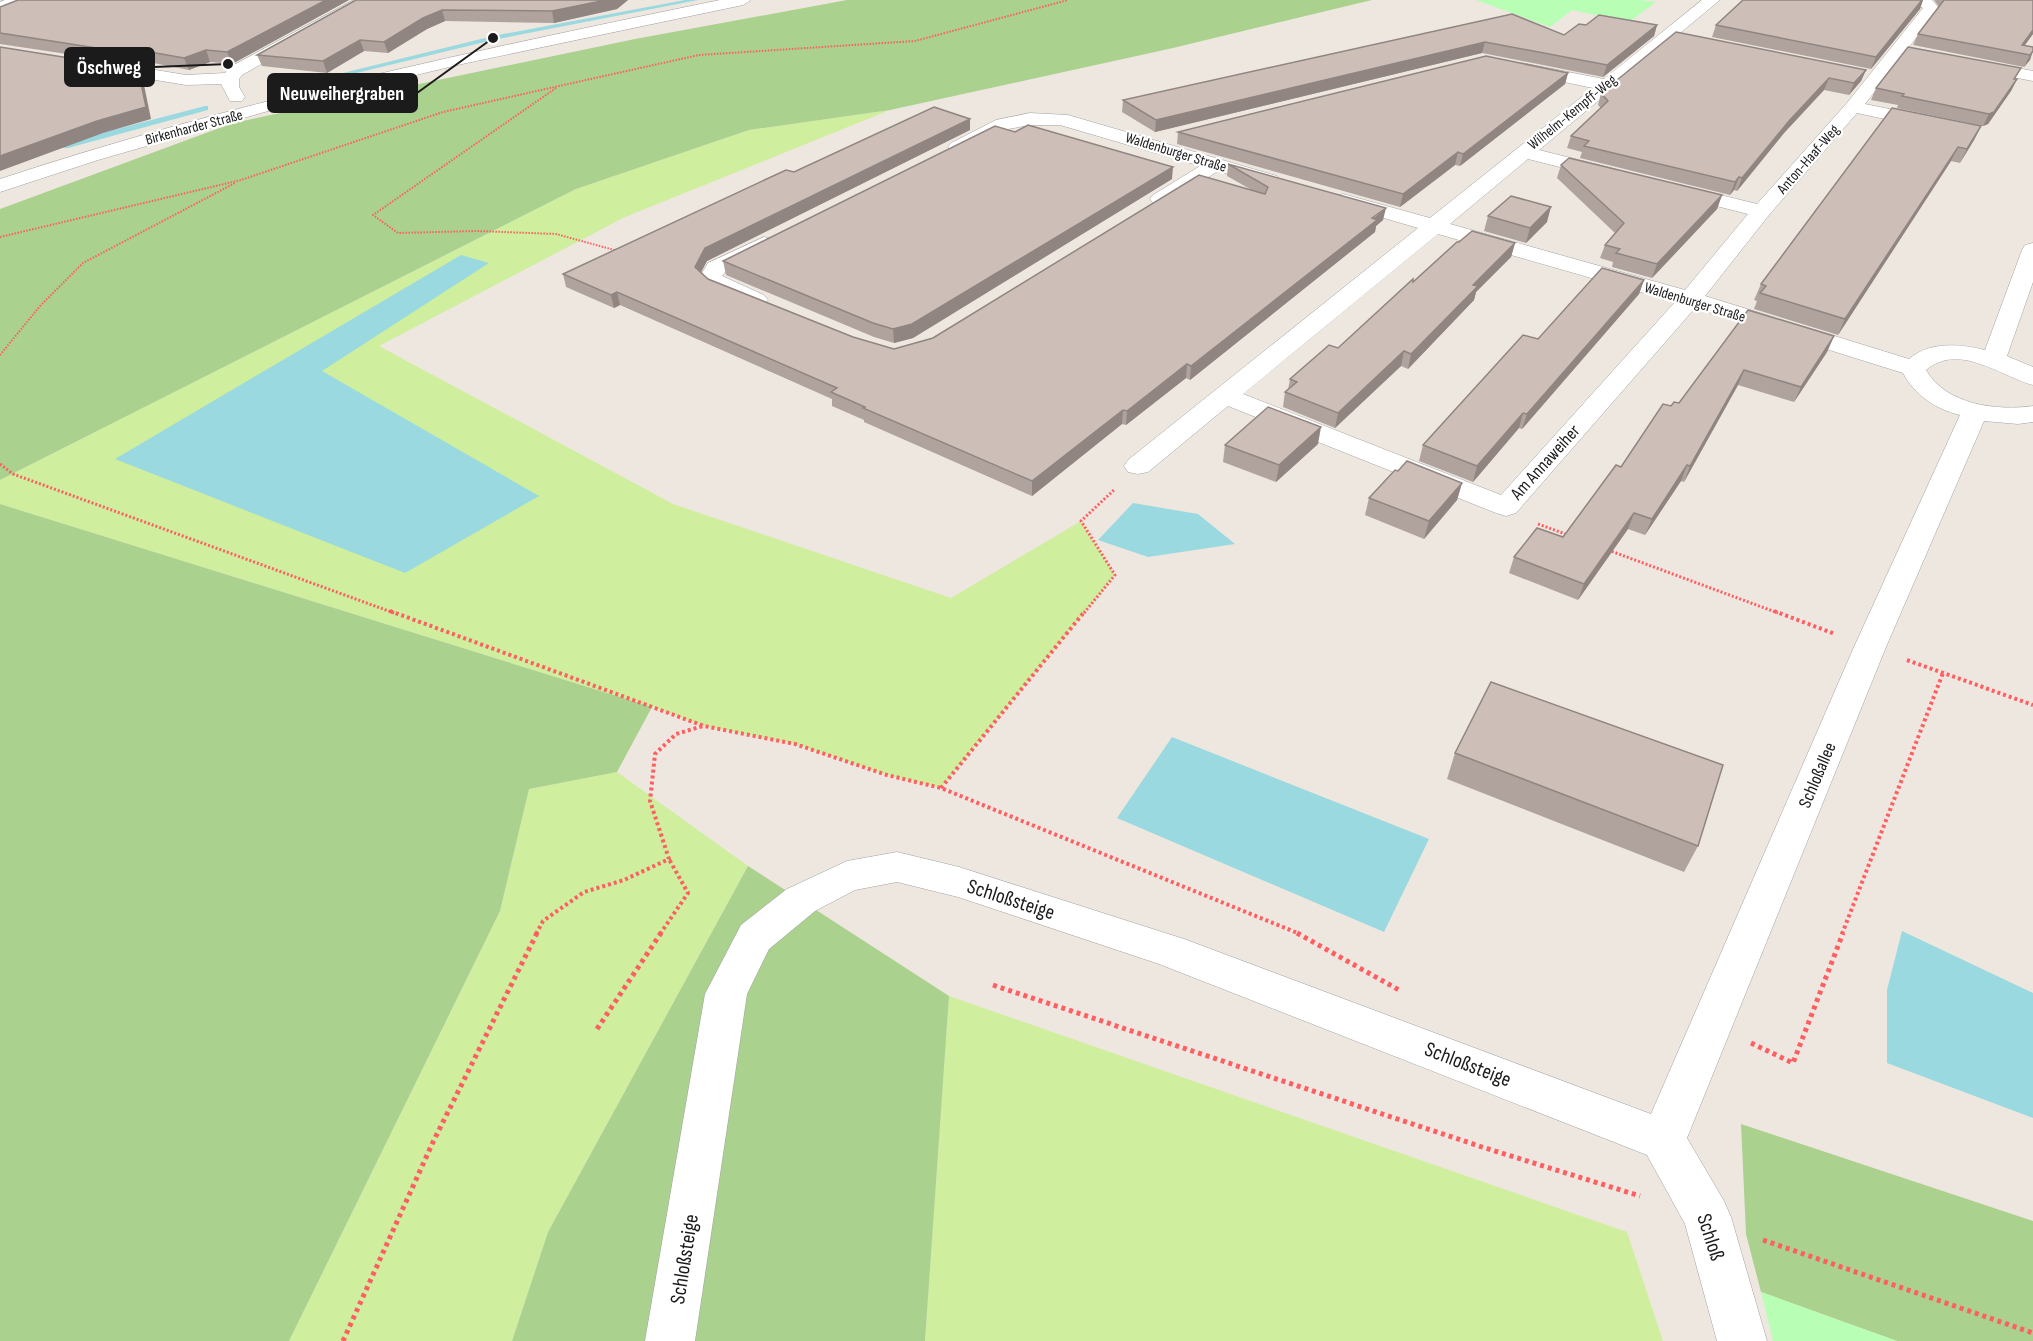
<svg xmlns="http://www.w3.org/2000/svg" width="2033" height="1341" viewBox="0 0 2033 1341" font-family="'Sofia Sans Condensed',sans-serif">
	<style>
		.grass { fill: #cfee9e }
		.forest { fill: #abd18f }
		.park { fill: #b8feb5 }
		.water { fill: #9ad9e0 }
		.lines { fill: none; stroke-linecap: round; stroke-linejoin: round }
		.stream { fill: #9ad9e0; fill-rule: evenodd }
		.minor-casing { stroke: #a2a2a2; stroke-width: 1 }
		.path-far3 { stroke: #ff5e62; stroke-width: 2; stroke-dasharray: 1.5 1.5; stroke-linecap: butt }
		.path-far2 { stroke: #ff5e62; stroke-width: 3; stroke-dasharray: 2 2; stroke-linecap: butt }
		.path-far1 { stroke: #ff5e62; stroke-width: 4; stroke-dasharray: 3 3; stroke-linecap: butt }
		.path { stroke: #ff5e62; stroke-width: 5; stroke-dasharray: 4 4; stroke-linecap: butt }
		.minor { fill: #fff; fill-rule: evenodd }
		.wall { fill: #b0a39e }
		.shaded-wall { fill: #908581 }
		.building { fill: #cdbeb8; stroke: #908581; stroke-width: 1.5 }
		.labels { text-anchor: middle; stroke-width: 4.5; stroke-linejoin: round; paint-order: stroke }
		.far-street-label { font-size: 15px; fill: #1b1b1b; stroke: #fff }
		.street-label { font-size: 18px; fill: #1b1b1b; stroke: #fff }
		.near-street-label { font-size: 21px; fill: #1b1b1b; stroke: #fff }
		.leader { fill: none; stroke: #1b1b1b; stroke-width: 2 }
		.callout-dot { fill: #1b1b1b; stroke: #fff; stroke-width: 2 }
		.callout { fill: #1b1b1b; stroke: #1b1b1b; stroke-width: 2 }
		.callout-label { font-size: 20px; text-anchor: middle; font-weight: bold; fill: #fff }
	</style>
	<rect width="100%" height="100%" fill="#eee7df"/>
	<g class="grass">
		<polygon points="890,110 625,217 379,346 673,504 951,598 1081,521 1115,575 941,788 887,775 795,744 704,726 652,707 0,504 0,480 576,189 749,130"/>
		<polygon points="617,772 748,866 548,1232 512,1341 289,1341 500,911 529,789"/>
		<polygon points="949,996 1627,1232 1663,1341 925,1341"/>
	</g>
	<g class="forest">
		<polygon points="847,0 1372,0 1173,48 890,110 749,130 576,189 0,480 0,209 233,123 635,39"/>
		<polygon points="0,504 652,707 617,772 529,789 500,911 289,1341 0,1341"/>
		<polygon points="748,866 949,996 925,1341 512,1341 548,1232"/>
		<polygon points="1741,1124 2033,1221 2033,1341 1897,1341 1761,1292 1746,1234"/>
	</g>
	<g class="park">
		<polygon points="1476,0 1640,0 1656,2 1629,22 1572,10 1550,27"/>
		<polygon points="1761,1292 1897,1341 1773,1341"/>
	</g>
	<g class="water">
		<polygon points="461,255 489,263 322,371 539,496 405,573 115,459"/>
		<polygon points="1133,503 1198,514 1235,544 1148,557 1098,540"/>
		<polygon points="1172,737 1429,839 1384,932 1117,818"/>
		<polygon points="1902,931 2033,993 2033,1118 1887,1063 1887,990"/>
	</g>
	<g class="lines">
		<g class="stream">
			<polygon points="685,0 698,0 493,40 282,91 278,89 493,36"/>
			<polygon points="205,106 208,106 208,110 68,148 56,148 52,146"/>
		</g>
		<defs>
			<g id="minor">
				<polygon points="5,0 28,0 25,3 0,12 0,2"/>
				<polygon points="354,0 374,0 242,75 239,79 239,87 245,97 242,101 230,101 221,84 186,85 95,70 89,69 86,65 89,61 95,60 186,75 225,73 230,67"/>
				<path d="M720 0H751L743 5 462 64 282 107 98 160 0 192V179C236 101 477 50 720 0Z"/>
				<path d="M1702 0H1720L1539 150 1615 169 1618 173 1615 177 1608 179 1528 159 1450 224 1685 290 1748 214 1669 194 1666 190 1669 186 1676 184 1757 204 1847 103 1923 8 1910 0H1932L1939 8 1865 104 1938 119 1940 123 1938 127 1931 129 1857 113 1769 215 1705 296 1909 359C1930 341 1960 344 1985 350L2022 250 2025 245 2033 243V282L2007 356 2033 367V385C2000 376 1959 342 1926 370 1946 405 1997 411 2033 406V422L2018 424 1984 421 1886 647 1687 1138 1724 1201 1731 1217 1767 1341H1717L1685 1224 1647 1155 1159 964 958 897 897 882 855 890 815 911 769 949 747 994 695 1341H645L705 994 741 925 787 889 847 861 897 852 959 867 1184 939 1651 1114 1854 647 1960 415C1935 409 1915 395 1903 373L1695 308 1516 513 1506 516 1496 513 1228 406 1148 472 1138 474 1128 472 1124 466 1128 460 1418 228 1336 204 1333 200 1336 196 1343 194 1430 218 1593 88 1516 72 1513 68 1516 64 1522 63 1604 79ZM1438 234 1675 302 1501 495 1243 394Z"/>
				<polygon points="1976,60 2033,71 2033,81 1970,69 1967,65 1970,61"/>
				<polygon points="1030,113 1068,115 1277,176 1280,180 1277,184 1270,186 1218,171 1167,203 1160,205 1153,203 1150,199 1153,195 1200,166 1060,125 1030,125 1008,129 958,153 951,151 948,147 951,143 996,120"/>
				<path d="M764 237 772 239 775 244 772 249 725 272 722 276 764 295 768 300 764 305C748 309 708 292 699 278L708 263Z"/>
			</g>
		</defs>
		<use href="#minor" class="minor-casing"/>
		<g class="path-far3">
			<polyline points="556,88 373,215 398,233 477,231 556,234 618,251"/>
			<polyline points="0,237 241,180 443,112 559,86 699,55 915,41 1068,0"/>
			<polyline points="0,355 40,306 83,263 235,183"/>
		</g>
		<g class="path-far2">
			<polyline points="0,464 13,474 394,613"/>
			<polyline points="1538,524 1568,535"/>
			<polyline points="1608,550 1778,613"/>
			<polyline points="1084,613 1115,575 1081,521 1115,489"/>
		</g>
		<g class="path-far1">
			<polyline points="390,611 704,726 795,744 887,775 941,788 1300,934"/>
			<polyline points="1774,611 1835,634"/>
			<polyline points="1907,660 2033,705"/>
			<polyline points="941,788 1085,611"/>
			<polyline points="536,934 543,921 584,892 624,880 669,859 650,801 655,754 676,734 703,726"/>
			<polyline points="660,934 688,893 669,859"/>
			<polyline points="1842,934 1943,673"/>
		</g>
		<g class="path">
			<polyline points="1297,933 1399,990"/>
			<polyline points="993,985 1482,1147 1640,1196"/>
			<polyline points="597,1029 661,933"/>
			<polyline points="1751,1043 1793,1063 1843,933"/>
			<polyline points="1763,1240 2033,1333"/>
			<polyline points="343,1341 433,1142 537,933"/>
		</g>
		<use href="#minor" class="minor"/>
	</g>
	<g class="wall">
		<polygon points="18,0 349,0 232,64 210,62 189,70 138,60 140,65 0,44 0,7"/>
		<polygon points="356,0 628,0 617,9 554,23 445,21 427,29 388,53 364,51 327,73 262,66 257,55"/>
		<polygon points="1743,0 1923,0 1920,9 1871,69 1712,37 1716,25"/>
		<polygon points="1934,0 2033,0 2033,34 2024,46 2033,47 2030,60 2024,67 1913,45 1918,34 1939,7"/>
		<polygon points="1512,14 1564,35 1586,25 1657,25 1654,36 1603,77 1482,53 1155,132 1122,112 1123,100"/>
		<polygon points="1866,70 1861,81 1849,95 1824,90 1784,133 1737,191 1734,190 1730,195 1580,158 1582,152 1567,148 1571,136 1601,108 1598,105 1601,93"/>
		<polygon points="1568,73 1565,84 1460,166 1455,165 1400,207 1177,144 1178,132"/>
		<polygon points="2017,79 2011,91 1988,124 1983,126 1897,108 1898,105 1871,100 1876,88"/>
		<polygon points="1981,126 1974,140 1960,163 1951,161 1838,335 1754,309 1757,301 1754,300 1761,284"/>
		<polygon points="970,130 707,261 701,272 708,279 853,337 894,349 933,338 1250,189 1227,176 1228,164 1383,220 1376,226 1375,232 1190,380 1186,378 1126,425 1122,424 1032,496 864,422 864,420 832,406 832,399 620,305 614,308 566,287 563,274 794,172"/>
		<polygon points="1561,165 1722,195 1717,209 1652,278 1612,267 1613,262 1600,258 1605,245 1615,233 1557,178"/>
		<polygon points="1172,179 913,338 894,343 874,337 726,275 723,261"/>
		<polygon points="1488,216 1547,222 1526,243 1484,231"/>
		<polygon points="1459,242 1515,243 1511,257 1476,292 1474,300 1408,369 1401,366 1335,428 1283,407 1285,392 1288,390 1290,379 1338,348"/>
		<polygon points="1644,280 1639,294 1522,429 1519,428 1473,482 1419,461 1423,445 1538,339"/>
		<polygon points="1748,310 1834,336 1827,352 1794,402 1738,385 1684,482 1681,481 1645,535 1628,529 1578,600 1509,573 1514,557 1563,537 1671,406 1679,403"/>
		<polygon points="1318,444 1276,482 1223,462 1225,445"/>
		<polygon points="1398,471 1462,483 1457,500 1424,539 1365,515 1369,498"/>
		<polygon points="1455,753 1698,846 1684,872 1447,779"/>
	</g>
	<g class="shaded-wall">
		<polygon points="326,0 349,0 232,64 227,52"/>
		<polygon points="606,0 628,0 617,9 554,23 552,11"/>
		<polygon points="1922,0 1923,0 1920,9 1871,69 1876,57"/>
		<polygon points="442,10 445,21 427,29 388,53 384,42 423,18"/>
		<polygon points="1657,25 1654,36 1603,77 1607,65"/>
		<polygon points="2033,30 2033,34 2019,53 2022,45"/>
		<polygon points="360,40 364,51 327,73 323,61"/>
		<polygon points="1485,42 1482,53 1155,132 1156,120"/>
		<polygon points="206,50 210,62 189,70 184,58"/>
		<polygon points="2033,51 2030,60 2024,67 2030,55"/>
		<polygon points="138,69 143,80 151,119 103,133 0,171 0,156"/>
		<polygon points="1866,70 1861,81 1849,95 1854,83"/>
		<polygon points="1568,73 1565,84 1460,166 1463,154"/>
		<polygon points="1829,78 1824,90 1784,133 1737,191 1742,178 1789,121"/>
		<polygon points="2017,79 2011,91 1988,124 1983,126 1989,114"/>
		<polygon points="970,119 970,130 707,261 697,280 695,267 705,248"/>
		<polygon points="1981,126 1974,140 1960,163 1967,149"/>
		<polygon points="1958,147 1951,161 1838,335 1845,319"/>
		<polygon points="1458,152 1455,165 1400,207 1403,194"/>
		<polygon points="1173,167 1172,179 913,338 894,343 893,329"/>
		<polygon points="1739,177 1734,190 1730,195 1735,182"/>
		<polygon points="1722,195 1717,209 1652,278 1657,264"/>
		<polygon points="1551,207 1547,222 1526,243 1530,228"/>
		<polygon points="1386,208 1383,220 1376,226 1375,232 1190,380 1191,366"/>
		<polygon points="1515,243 1511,257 1476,292 1474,300 1408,369 1411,354 1473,285"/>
		<polygon points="1644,280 1639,294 1522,429 1527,414"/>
		<polygon points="617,292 620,305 614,308 611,295"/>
		<polygon points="1834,336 1827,352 1794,402 1801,387"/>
		<polygon points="1404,351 1401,366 1335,428 1338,413"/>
		<polygon points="1187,364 1186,378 1126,425 1127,411"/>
		<polygon points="1744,370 1738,385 1684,482 1690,466"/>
		<polygon points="1123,410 1122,424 1032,496 1032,481"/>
		<polygon points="1523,413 1519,428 1473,482 1477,466"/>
		<polygon points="1321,427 1318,444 1276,482 1279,465"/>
		<polygon points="1687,465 1681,481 1645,535 1652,519"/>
		<polygon points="1462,483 1457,500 1424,539 1429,521"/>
		<polygon points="1634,513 1628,529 1578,600 1584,584"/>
	</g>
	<g class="building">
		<polygon points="18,0 326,0 227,52 206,50 184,58 133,49 135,54 0,33 0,7"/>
		<polygon points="356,0 606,0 552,11 442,10 423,18 384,42 360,40 323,61 257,55"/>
		<polygon points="1743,0 1922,0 1876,57 1716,25"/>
		<polygon points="1944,0 2033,0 2033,30 2022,45 2033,47 2033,51 2030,55 1918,34"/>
		<polygon points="1512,14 1564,35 1579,24 1586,25 1599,15 1657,25 1607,65 1485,42 1156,120 1123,100"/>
		<polygon points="1676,32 1866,70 1854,83 1829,78 1789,121 1742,178 1739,177 1735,182 1584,146 1589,141 1571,136 1608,101 1601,93"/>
		<polygon points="0,47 138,69 146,107 97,121 0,156"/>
		<polygon points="1908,47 2021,68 2014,79 2017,79 1994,112 1989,114 1902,96 1904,94 1876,88"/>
		<polygon points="1486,56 1568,73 1463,154 1458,152 1403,194 1178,132"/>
		<polygon points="934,107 970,119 705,248 695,267 708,279 853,337 894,349 933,338 1199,175 1265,194 1268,187 1228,164 1386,208 1372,218 1377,220 1191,366 1187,364 1127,411 1123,410 1032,481 863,408 865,407 831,392 837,388 617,292 611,295 563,274 786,170 794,172"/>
		<polygon points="1892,108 1981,126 1967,149 1958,147 1845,319 1760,293 1766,286 1761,284"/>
		<polygon points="1028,125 1173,167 912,324 893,329 873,323 723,261 995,126 1015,132"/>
		<polygon points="1569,158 1722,195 1657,264 1616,253 1620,249 1605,245 1624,223 1561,165"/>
		<polygon points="1511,196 1551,207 1530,228 1488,216"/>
		<polygon points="1472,231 1515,243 1473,285 1478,286 1411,354 1404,351 1338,413 1285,392 1297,382 1290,379 1329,345 1338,348 1413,279 1413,282 1457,242 1459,242"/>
		<polygon points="1602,268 1644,280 1527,414 1523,413 1477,466 1423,445 1523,335 1538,339"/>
		<polygon points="1748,310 1834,336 1801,387 1744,370 1690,466 1687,465 1652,519 1634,513 1584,584 1514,557 1537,528 1563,537 1616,465 1621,467 1663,404 1671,406 1674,402 1679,403"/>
		<polygon points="1268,407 1321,427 1279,465 1225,445"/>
		<polygon points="1407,461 1462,483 1429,521 1369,498 1395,470 1398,471"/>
		<polygon points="1491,682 1723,765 1698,846 1455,753"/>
	</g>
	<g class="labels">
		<g class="far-street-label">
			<text transform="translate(1572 112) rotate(-39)" y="5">Wilhelm-Kempff-Weg</text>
			<text transform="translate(194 127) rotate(-15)" y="5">Birkenharder Straße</text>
			<text transform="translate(1176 152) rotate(17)" y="5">Waldenburger Straße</text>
			<text transform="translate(1808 159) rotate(-49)" y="5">Anton-Haaf-Weg</text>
			<text transform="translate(1695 302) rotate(17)" y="5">Waldenburger Straße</text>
		</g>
		<g class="street-label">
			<text transform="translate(1545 462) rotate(-48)" y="6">Am Annaweiher</text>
			<text transform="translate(1817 775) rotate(-67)" y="6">Schloßallee</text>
		</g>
		<g class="near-street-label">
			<text transform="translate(1011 899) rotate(18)" y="7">Schloßsteige</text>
			<text transform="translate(1468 1064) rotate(21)" y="7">Schloßsteige</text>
			<text transform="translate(1711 1237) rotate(72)" y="7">Schloß</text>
			<text transform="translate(684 1259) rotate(-81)" y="7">Schloßsteige</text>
		</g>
	</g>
	<path class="leader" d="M228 64L154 67M493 38L417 93"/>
	<g class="callout-dot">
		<circle cx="228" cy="64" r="6"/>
		<circle cx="493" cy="38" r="6"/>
	</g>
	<g class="callout">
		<rect x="65" y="48" width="89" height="38" rx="6"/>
		<rect x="268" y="74" width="149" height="38" rx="6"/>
	</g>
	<g class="callout-label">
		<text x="109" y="74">Öschweg</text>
		<text x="342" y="100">Neuweihergraben</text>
	</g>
</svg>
